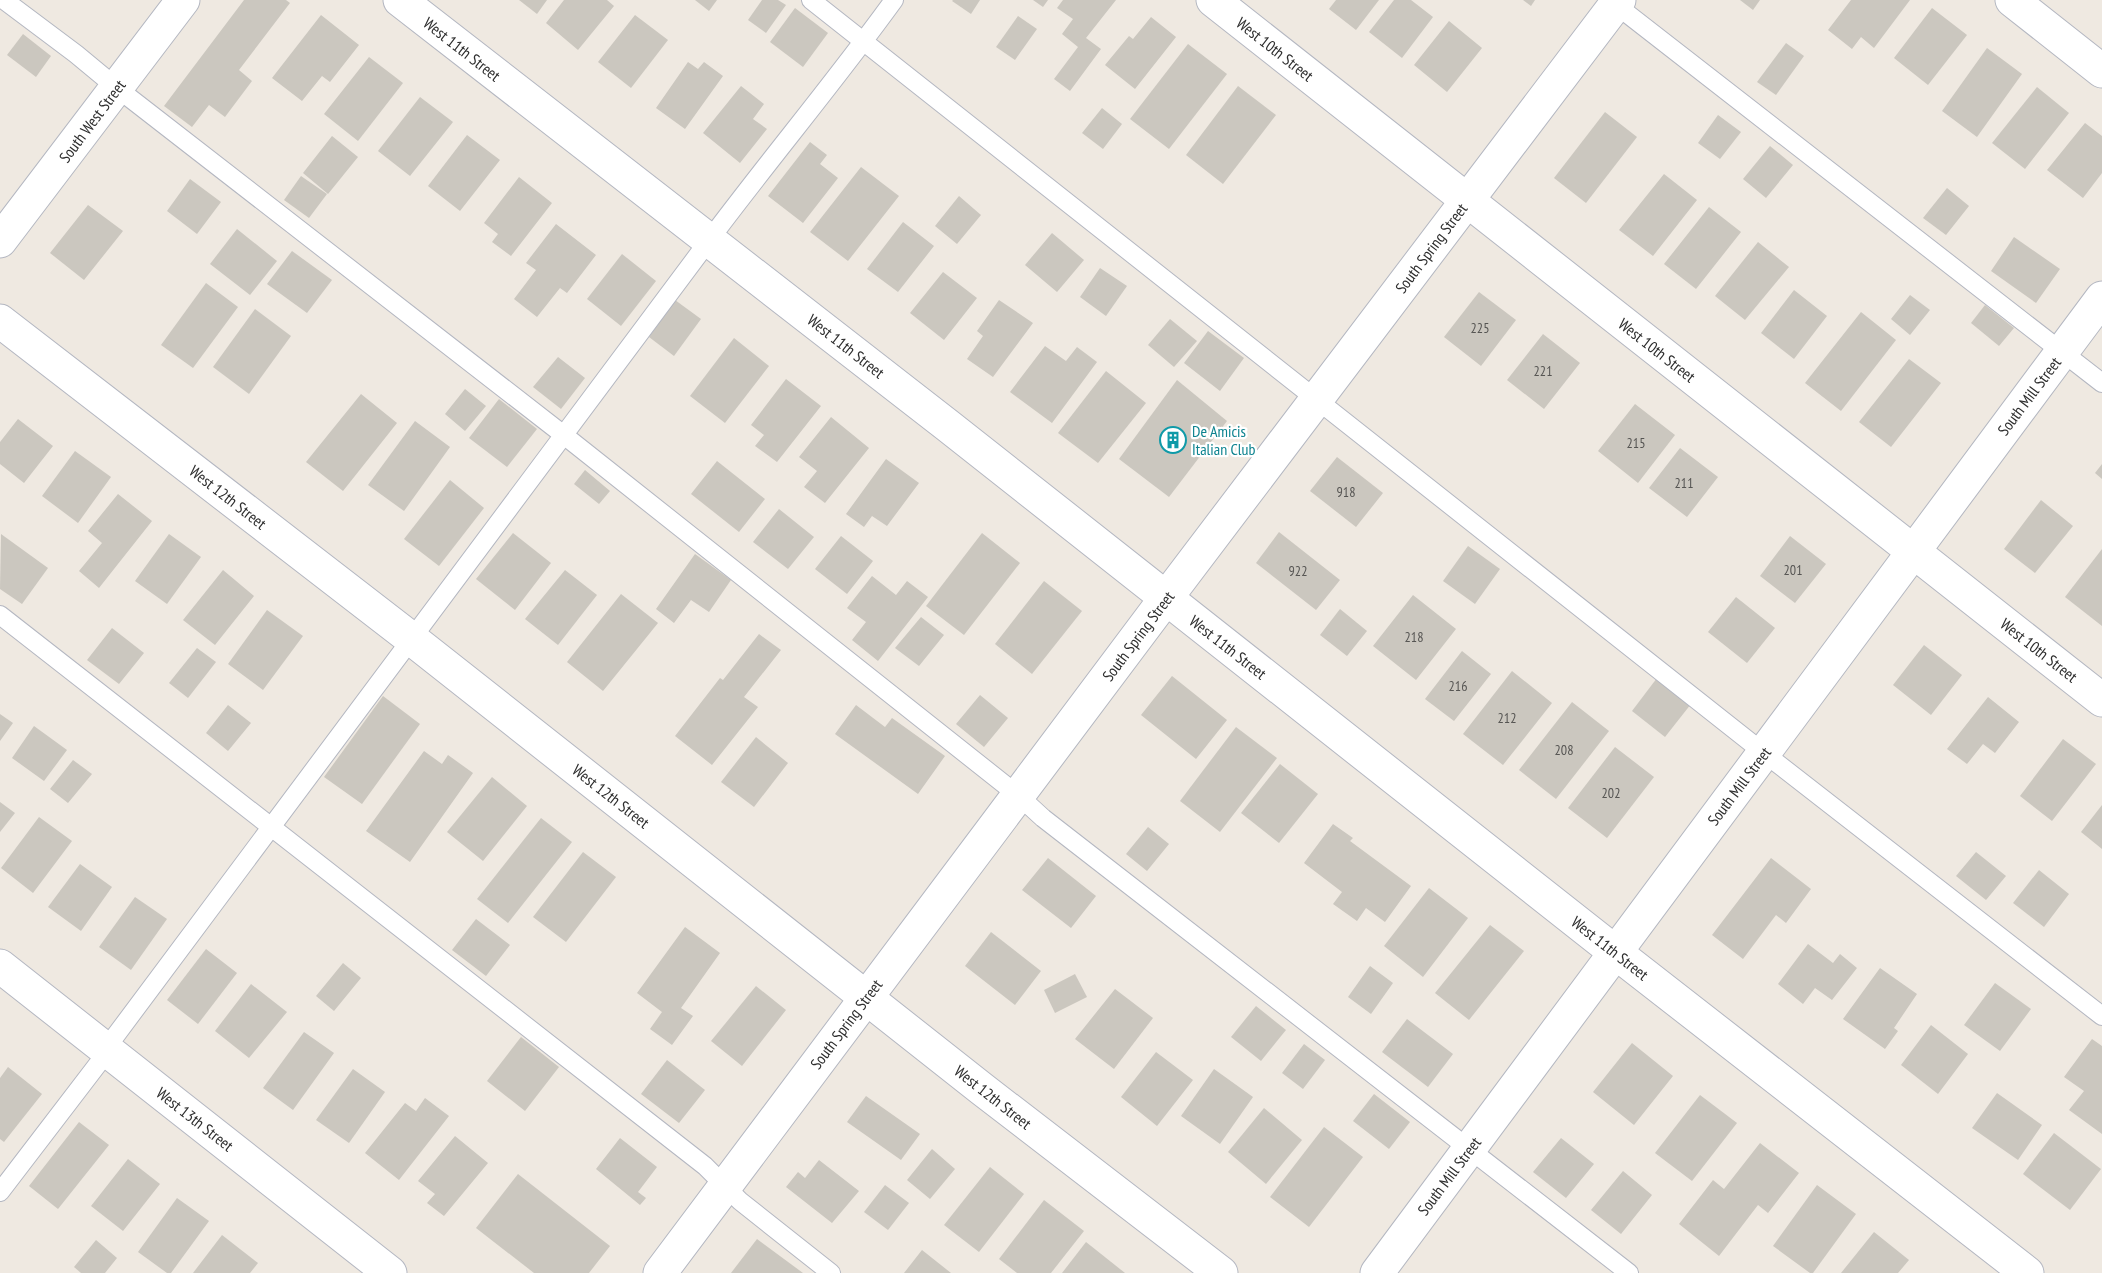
<svg xmlns="http://www.w3.org/2000/svg" width="2102" height="1273" viewBox="0 0 2102 1273" font-family="'PT Sans Narrow',sans-serif">
	<style>
		.building { fill: #cbc7bf }
		.lines { fill: none; stroke-linecap: round; stroke-linejoin: round }
		.service-casing { stroke: #b4b7c1; stroke-width: 20 }
		.minor-casing { stroke: #b4b7c1; stroke-width: 35 }
		.tertiary-casing { stroke: #b4b7c1; stroke-width: 35 }
		.service { stroke: #fff; stroke-width: 18 }
		.minor { stroke: #fff; stroke-width: 33 }
		.tertiary { stroke: #fff; stroke-width: 33 }
		.labels { text-anchor: middle; stroke-width: 4.5; stroke-linejoin: round; paint-order: stroke }
		.number-label { font-size: 14px; fill: #555452 }
		.street-label { font-size: 16px; fill: #2e2e2e; stroke: #fff }
		.culture-label { font-size: 16px; fill: #0d838f; stroke: #fff; text-anchor: start }
	</style>
	<rect width="100%" height="100%" fill="#efe9e1"/>
	<g class="building">
		<polygon points="244,0 286,0 290,3 239,70 252,81 225,117 209,105 192,127 164,106"/>
		<polygon points="519,0 547,0 537,14"/>
		<polygon points="564,0 607,0 614,6 578,50 546,23"/>
		<polygon points="695,0 717,0 709,11"/>
		<polygon points="762,0 778,0 786,5 766,33 748,20"/>
		<polygon points="953,0 980,0 971,14 952,1"/>
		<polygon points="1033,0 1048,0 1043,7"/>
		<polygon points="1063,0 1116,0 1086,38 1101,49 1070,91 1054,79 1078,47 1062,34 1073,19 1057,8"/>
		<polygon points="1336,0 1379,0 1356,30 1329,9"/>
		<polygon points="1394,0 1411,0 1433,17 1402,58 1369,32"/>
		<polygon points="1523,0 1535,0 1531,6"/>
		<polygon points="1740,0 1760,0 1753,10"/>
		<polygon points="1851,0 1910,0 1874,48 1861,37 1852,49 1828,30"/>
		<polygon points="795,8 828,33 803,67 770,42"/>
		<polygon points="1932,8 1967,35 1928,85 1894,58"/>
		<polygon points="321,15 359,45 330,82 322,76 302,101 272,78"/>
		<polygon points="635,15 668,40 631,88 598,62"/>
		<polygon points="1018,16 1037,29 1015,60 996,47"/>
		<polygon points="1151,17 1176,37 1135,89 1105,65 1129,36 1133,39"/>
		<polygon points="1449,21 1482,48 1447,92 1414,65"/>
		<polygon points="23,34 51,56 36,77 7,55"/>
		<polygon points="1786,43 1804,56 1776,95 1757,82"/>
		<polygon points="1188,44 1227,74 1169,149 1130,119"/>
		<polygon points="1987,48 2022,74 1977,137 1942,111"/>
		<polygon points="369,57 403,83 358,141 324,114"/>
		<polygon points="688,62 698,69 704,62 723,76 685,129 656,108"/>
		<polygon points="741,86 764,104 753,119 767,129 740,163 703,133"/>
		<polygon points="1238,86 1276,115 1223,184 1186,155"/>
		<polygon points="2037,87 2069,113 2025,169 1992,143"/>
		<polygon points="420,97 453,122 410,176 378,151"/>
		<polygon points="1102,108 1122,124 1103,149 1082,133"/>
		<polygon points="1605,112 1637,137 1586,203 1554,178"/>
		<polygon points="1718,115 1741,132 1720,159 1698,143"/>
		<polygon points="2085,123 2102,136 2102,173 2083,198 2047,170"/>
		<polygon points="467,135 500,160 460,211 428,186"/>
		<polygon points="332,136 358,157 328,194 303,173"/>
		<polygon points="810,142 827,155 820,164 838,178 803,223 768,196"/>
		<polygon points="1770,146 1793,165 1766,198 1743,179"/>
		<polygon points="861,167 899,196 848,261 810,232"/>
		<polygon points="1664,174 1697,200 1653,256 1619,230"/>
		<polygon points="301,176 327,194 309,218 284,200"/>
		<polygon points="519,177 552,203 511,256 492,242 498,234 484,223"/>
		<polygon points="190,179 221,202 197,234 167,211"/>
		<polygon points="1947,188 1969,206 1946,235 1923,218"/>
		<polygon points="959,196 981,215 957,244 935,226"/>
		<polygon points="88,205 123,231 84,280 50,253"/>
		<polygon points="1709,207 1741,232 1696,289 1664,264"/>
		<polygon points="903,222 934,246 898,292 867,269"/>
		<polygon points="556,224 596,255 567,293 560,288 537,317 514,299 536,270 526,263"/>
		<polygon points="237,229 277,261 250,295 210,264"/>
		<polygon points="1052,233 1084,260 1057,292 1025,265"/>
		<polygon points="2014,237 2060,269 2036,303 1991,271"/>
		<polygon points="1758,242 1789,267 1745,320 1715,296"/>
		<polygon points="292,251 332,280 307,313 267,284"/>
		<polygon points="622,254 656,281 621,326 587,299"/>
		<polygon points="1100,268 1127,286 1106,316 1080,297"/>
		<polygon points="943,272 977,298 944,340 910,313"/>
		<polygon points="206,283 238,307 193,368 161,345"/>
		<polygon points="1794,290 1827,316 1794,359 1761,333"/>
		<polygon points="1479,292 1516,320 1481,366 1444,337"/>
		<polygon points="1910,295 1930,310 1910,335 1891,319"/>
		<polygon points="675,300 701,319 674,356 649,337"/>
		<polygon points="999,300 1033,323 993,377 967,359 983,336 977,331"/>
		<polygon points="1985,305 2014,328 1999,346 1971,323"/>
		<polygon points="255,309 291,336 249,394 213,367"/>
		<polygon points="1861,312 1896,340 1841,411 1805,383"/>
		<polygon points="1170,319 1197,341 1174,367 1148,345"/>
		<polygon points="1208,331 1244,358 1220,391 1184,363"/>
		<polygon points="1543,334 1580,363 1544,409 1507,380"/>
		<polygon points="734,338 769,366 725,423 690,396"/>
		<polygon points="1045,346 1066,361 1077,347 1097,362 1052,423 1010,392"/>
		<polygon points="558,357 585,378 561,409 533,387"/>
		<polygon points="1909,359 1941,383 1891,447 1859,422"/>
		<polygon points="1106,371 1146,403 1098,463 1058,433"/>
		<polygon points="786,379 821,406 777,462 755,446 764,435 751,425"/>
		<polygon points="1177,380 1227,421 1169,497 1119,459"/>
		<polygon points="465,389 486,406 465,431 445,414"/>
		<polygon points="361,394 397,423 343,491 306,462"/>
		<polygon points="499,399 537,429 507,467 469,438"/>
		<polygon points="1635,404 1675,435 1638,483 1598,451"/>
		<polygon points="831,417 869,448 825,503 804,487 817,471 799,457"/>
		<polygon points="18,419 53,446 24,483 0,464 0,442"/>
		<polygon points="415,421 450,447 404,511 368,485"/>
		<polygon points="1680,448 1718,477 1687,517 1649,488"/>
		<polygon points="75,451 111,477 78,523 42,496"/>
		<polygon points="1337,457 1383,493 1356,527 1310,491"/>
		<polygon points="886,459 919,483 887,526 872,516 864,527 846,514"/>
		<polygon points="717,461 765,499 739,532 691,494"/>
		<polygon points="2102,464 2102,479 2095,473"/>
		<polygon points="585,470 610,491 599,504 574,484"/>
		<polygon points="450,480 484,508 439,566 404,539"/>
		<polygon points="118,494 152,521 99,588 79,571 102,543 88,531"/>
		<polygon points="2041,500 2073,526 2035,573 2004,549"/>
		<polygon points="779,509 814,537 788,569 753,542"/>
		<polygon points="1279,532 1340,580 1316,610 1256,563"/>
		<polygon points="513,533 551,563 515,610 476,579"/>
		<polygon points="982,533 1020,563 964,635 926,606"/>
		<polygon points="1,534 48,568 22,604 0,589"/>
		<polygon points="169,534 201,557 167,604 135,581"/>
		<polygon points="841,536 873,561 847,594 815,569"/>
		<polygon points="1790,536 1826,564 1795,603 1760,576"/>
		<polygon points="1468,546 1500,569 1475,604 1443,581"/>
		<polygon points="2102,549 2102,626 2065,597"/>
		<polygon points="695,554 731,580 709,612 691,600 674,623 656,609"/>
		<polygon points="223,570 254,596 215,645 183,620"/>
		<polygon points="565,570 597,595 558,645 525,619"/>
		<polygon points="872,576 896,595 907,581 928,597 878,661 852,640 866,622 847,608"/>
		<polygon points="1044,581 1082,611 1032,674 995,644"/>
		<polygon points="621,594 658,623 603,691 567,662"/>
		<polygon points="1413,595 1456,629 1416,680 1373,646"/>
		<polygon points="1736,597 1775,628 1747,663 1708,632"/>
		<polygon points="1340,609 1367,631 1347,656 1320,635"/>
		<polygon points="267,610 303,636 263,690 228,664"/>
		<polygon points="921,617 944,635 919,666 895,648"/>
		<polygon points="112,628 144,653 119,684 87,660"/>
		<polygon points="759,634 781,650 744,697 758,707 712,765 675,736 720,678 723,680"/>
		<polygon points="1924,645 1962,675 1931,715 1893,685"/>
		<polygon points="197,648 216,662 188,698 169,683"/>
		<polygon points="1462,651 1491,674 1454,721 1425,699"/>
		<polygon points="1512,671 1552,703 1503,765 1463,734"/>
		<polygon points="1172,676 1227,720 1196,759 1141,715"/>
		<polygon points="1657,678 1691,704 1665,737 1632,711"/>
		<polygon points="980,695 1008,718 984,747 956,724"/>
		<polygon points="383,696 420,724 362,804 324,777"/>
		<polygon points="1988,697 2019,722 1995,753 1983,744 1967,764 1947,749"/>
		<polygon points="1572,702 1609,731 1556,799 1519,770"/>
		<polygon points="228,705 251,723 228,751 206,733"/>
		<polygon points="856,705 885,727 892,718 945,756 918,794 835,734"/>
		<polygon points="0,714 13,723 0,741"/>
		<polygon points="34,726 67,750 44,781 12,758"/>
		<polygon points="1236,727 1277,758 1220,832 1180,801"/>
		<polygon points="756,737 788,763 754,807 721,782"/>
		<polygon points="2063,739 2096,764 2052,821 2020,796"/>
		<polygon points="1615,747 1654,777 1607,838 1568,808"/>
		<polygon points="424,751 442,764 448,755 473,773 410,862 366,831"/>
		<polygon points="73,760 92,774 68,803 50,789"/>
		<polygon points="1280,764 1318,794 1279,843 1241,813"/>
		<polygon points="492,777 527,806 483,861 447,832"/>
		<polygon points="0,802 15,813 0,832"/>
		<polygon points="2102,805 2102,849 2081,832"/>
		<polygon points="39,817 72,841 33,893 1,868"/>
		<polygon points="541,818 572,842 508,923 477,899"/>
		<polygon points="1333,824 1353,838 1350,841 1411,886 1385,922 1366,908 1357,921 1333,904 1342,892 1304,863"/>
		<polygon points="1148,827 1169,844 1147,871 1126,854"/>
		<polygon points="583,852 616,877 566,942 533,917"/>
		<polygon points="1976,852 2006,876 1986,900 1956,876"/>
		<polygon points="1048,858 1096,896 1071,928 1022,890"/>
		<polygon points="1771,858 1811,889 1786,923 1776,915 1743,959 1712,935"/>
		<polygon points="80,864 112,887 81,931 48,907"/>
		<polygon points="2039,870 2069,894 2044,927 2013,903"/>
		<polygon points="1429,888 1468,918 1423,977 1384,946"/>
		<polygon points="135,897 167,919 131,970 99,947"/>
		<polygon points="476,919 510,945 486,976 452,950"/>
		<polygon points="1490,925 1524,951 1469,1020 1435,993"/>
		<polygon points="685,927 720,953 681,1008 693,1016 672,1045 650,1029 662,1012 637,993"/>
		<polygon points="991,932 1041,971 1015,1005 965,966"/>
		<polygon points="1808,944 1833,963 1840,954 1857,968 1832,1000 1815,988 1803,1004 1778,984"/>
		<polygon points="206,949 237,973 198,1024 167,1000"/>
		<polygon points="343,963 361,978 334,1011 316,996"/>
		<polygon points="1370,966 1393,983 1371,1014 1348,997"/>
		<polygon points="1880,968 1917,994 1894,1028 1898,1031 1885,1049 1843,1019"/>
		<polygon points="1075,974 1087,997 1055,1013 1044,990"/>
		<polygon points="1995,983 2031,1009 2000,1051 1964,1025"/>
		<polygon points="251,984 287,1012 249,1058 215,1031"/>
		<polygon points="756,986 786,1010 742,1066 711,1041"/>
		<polygon points="1115,989 1153,1018 1114,1069 1075,1039"/>
		<polygon points="1256,1006 1286,1030 1261,1061 1231,1037"/>
		<polygon points="1407,1019 1453,1054 1428,1087 1382,1052"/>
		<polygon points="1931,1025 1968,1054 1938,1094 1901,1065"/>
		<polygon points="304,1032 334,1053 293,1110 263,1088"/>
		<polygon points="521,1037 559,1067 525,1111 487,1081"/>
		<polygon points="2092,1039 2102,1046 2102,1134 2069,1110 2084,1091 2064,1077"/>
		<polygon points="1632,1043 1673,1076 1634,1125 1593,1092"/>
		<polygon points="1304,1044 1325,1060 1303,1089 1282,1073"/>
		<polygon points="1156,1052 1193,1080 1157,1126 1121,1097"/>
		<polygon points="667,1060 705,1090 679,1123 641,1094"/>
		<polygon points="8,1067 42,1094 4,1142 0,1139 0,1078"/>
		<polygon points="353,1069 385,1092 349,1143 316,1120"/>
		<polygon points="1214,1069 1253,1097 1220,1144 1181,1116"/>
		<polygon points="1997,1093 2042,1125 2018,1160 1972,1128"/>
		<polygon points="1374,1094 1410,1122 1389,1149 1353,1121"/>
		<polygon points="1700,1095 1737,1123 1692,1181 1655,1153"/>
		<polygon points="866,1096 920,1134 901,1160 847,1122"/>
		<polygon points="425,1098 449,1116 399,1180 365,1153 405,1103 416,1111"/>
		<polygon points="1264,1108 1302,1140 1266,1184 1228,1152"/>
		<polygon points="79,1122 109,1145 58,1209 29,1186"/>
		<polygon points="1324,1127 1363,1157 1309,1227 1270,1197"/>
		<polygon points="2054,1133 2101,1169 2070,1210 2023,1174"/>
		<polygon points="455,1136 488,1163 444,1216 427,1203 435,1194 418,1181"/>
		<polygon points="620,1138 657,1167 638,1192 646,1198 640,1205 596,1169"/>
		<polygon points="1561,1138 1594,1164 1566,1198 1533,1172"/>
		<polygon points="1760,1143 1799,1173 1768,1213 1758,1205 1719,1256 1679,1224 1713,1180 1724,1189"/>
		<polygon points="932,1149 955,1169 930,1199 907,1180"/>
		<polygon points="128,1159 160,1184 123,1231 91,1206"/>
		<polygon points="819,1160 859,1191 832,1223 786,1187 798,1172 805,1178"/>
		<polygon points="990,1167 1024,1194 979,1252 944,1225"/>
		<polygon points="1623,1171 1652,1195 1621,1234 1591,1210"/>
		<polygon points="518,1174 610,1246 589,1273 534,1273 476,1228"/>
		<polygon points="885,1185 909,1203 888,1230 864,1212"/>
		<polygon points="1817,1185 1856,1214 1813,1273 1810,1273 1773,1246"/>
		<polygon points="177,1198 209,1221 171,1273 167,1273 138,1252"/>
		<polygon points="1044,1200 1084,1231 1051,1273 1017,1273 999,1259"/>
		<polygon points="1874,1232 1909,1260 1898,1273 1841,1273"/>
		<polygon points="222,1235 258,1263 250,1273 193,1273"/>
		<polygon points="757,1239 803,1273 731,1273"/>
		<polygon points="96,1240 117,1258 105,1273 81,1273 74,1267"/>
		<polygon points="1086,1242 1125,1273 1062,1273"/>
		<polygon points="922,1250 951,1273 904,1273"/>
	</g>
	<g class="lines">
		<defs>
			<g id="service">
				<polyline points="4,0 76,54 117,88 565,436 1019,796 1043,818 1629,1273"/>
				<polyline points="811,0 1764,753 2102,1016"/>
				<polyline points="1611,1 2102,383"/>
				<polyline points="0,615 705,1166 740,1201 831,1273"/>
				<path d="M0 1192 101 1060 113 1039C313 775 509 508 707 243 768 161 834 83 894 0"/>
			</g>
			<g id="minor">
				<polyline points="400,0 947,425 1615,952 2027,1273"/>
				<polyline points="1213,0 2102,700"/>
				<polyline points="2012,0 2102,71"/>
				<polyline points="0,321 413,640 982,1089 1221,1273"/>
				<polyline points="1377,1273 2102,298"/>
			</g>
			<g id="tertiary">
				<polyline points="0,241 183,0"/>
				<polyline points="0,966 390,1273"/>
				<polyline points="660,1273 1166,598 1619,0"/>
			</g>
		</defs>
		<use href="#service" class="service-casing"/>
		<use href="#minor" class="minor-casing"/>
		<use href="#tertiary" class="tertiary-casing"/>
		<use href="#service" class="service"/>
		<use href="#minor" class="minor"/>
		<use href="#tertiary" class="tertiary"/>
	</g>
	<defs>
		<symbol id="building-ring" viewBox="-11 -11 22 22"><circle r="9.5" fill="#fff" stroke="#0f9aa8" stroke-width="1.5"/><path d="M-4-6H4V6H1V3H-1V6H-4ZM-2.5-4.3h1.7v1.8h-1.7ZM.8-4.3h1.7v1.8H.8ZM-2.5-1h1.7V.8h-1.7ZM.8-1h1.7V.8H.8Z" fill="#0f9aa8"/></symbol>
	</defs>
	<g fill-rule="evenodd">
		<use href="#building-ring" x="1158" y="425" width="30" height="30"/>
	</g>
	<g class="labels">
		<g class="number-label">
			<text x="1480" y="333">225</text>
			<text x="1543" y="376">221</text>
			<text x="1636" y="448">215</text>
			<text x="1684" y="488">211</text>
			<text x="1346" y="497">918</text>
			<text x="1793" y="575">201</text>
			<text x="1298" y="576">922</text>
			<text x="1414" y="642">218</text>
			<text x="1458" y="691">216</text>
			<text x="1507" y="723">212</text>
			<text x="1564" y="755">208</text>
			<text x="1611" y="798">202</text>
		</g>
		<g class="street-label">
			<text transform="translate(462 49) rotate(38)" y="6">West 11th Street</text>
			<text transform="translate(1275 49) rotate(38)" y="6">West 10th Street</text>
			<text transform="translate(92 121) rotate(-53)" y="6">South West Street</text>
			<text transform="translate(1431 248) rotate(-53)" y="6">South Spring Street</text>
			<text transform="translate(846 346) rotate(38)" y="6">West 11th Street</text>
			<text transform="translate(1657 350) rotate(38)" y="6">West 10th Street</text>
			<text transform="translate(2029 396) rotate(-53)" y="6">South Mill Street</text>
			<text transform="translate(228 497) rotate(38)" y="6">West 12th Street</text>
			<text transform="translate(1138 636) rotate(-53)" y="6">South Spring Street</text>
			<text transform="translate(1228 647) rotate(38)" y="6">West 11th Street</text>
			<text transform="translate(2039 650) rotate(38)" y="6">West 10th Street</text>
			<text transform="translate(1739 786) rotate(-53)" y="6">South Mill Street</text>
			<text transform="translate(611 796) rotate(38)" y="6">West 12th Street</text>
			<text transform="translate(1610 948) rotate(38)" y="6">West 11th Street</text>
			<text transform="translate(846 1024) rotate(-53)" y="6">South Spring Street</text>
			<text transform="translate(993 1097) rotate(38)" y="6">West 12th Street</text>
			<text transform="translate(195 1119) rotate(38)" y="6">West 13th Street</text>
			<text transform="translate(1449 1176) rotate(-53)" y="6">South Mill Street</text>
		</g>
		<g class="culture-label">
			<text x="1192" y="437">De Amicis<tspan x="1192" dy="18">Italian Club</tspan></text>
		</g>
	</g>
</svg>
